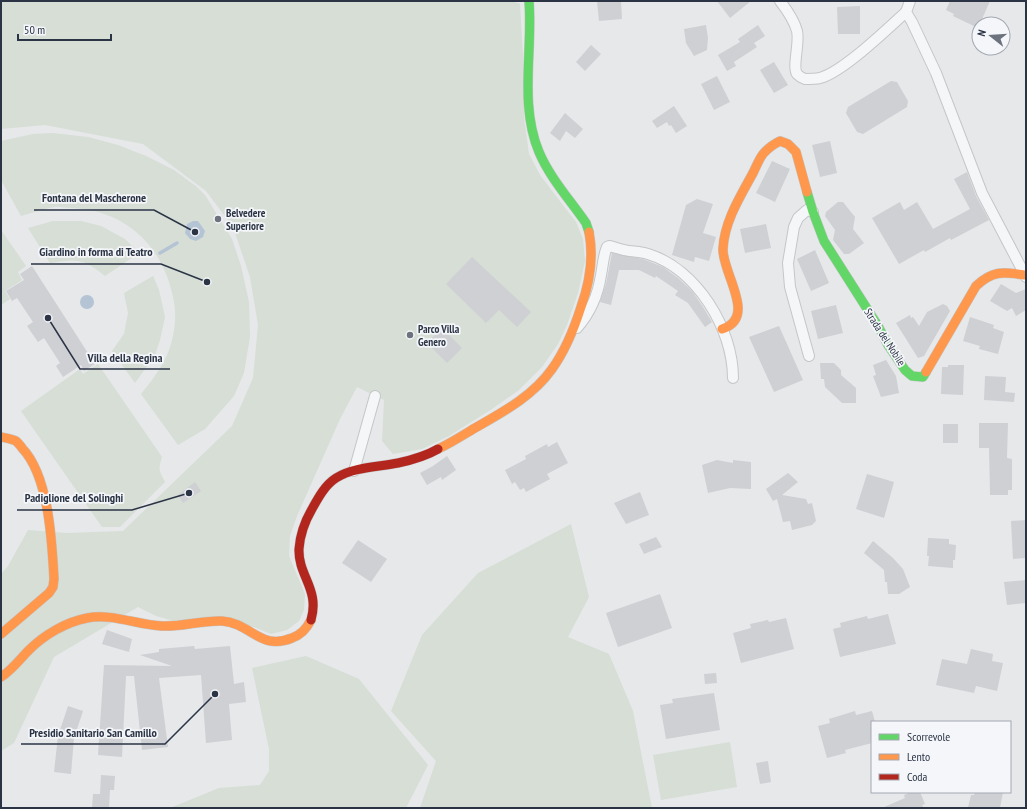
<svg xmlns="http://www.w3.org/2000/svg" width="1027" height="809" viewBox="0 0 1027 809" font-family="'PT Sans Narrow',sans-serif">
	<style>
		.green { fill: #d6ded6 }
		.water { fill: #b4c4d5 }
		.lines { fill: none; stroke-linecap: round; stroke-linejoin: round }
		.stream { stroke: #b4c4d5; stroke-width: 3.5 }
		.building { fill: #ced0d3 }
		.street-casing { stroke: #c4c6c8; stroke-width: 12 }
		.fast-casing { stroke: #c4c6c8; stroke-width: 10 }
		.slow-casing { stroke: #c4c6c8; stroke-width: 10 }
		.jam-casing { stroke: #c4c6c8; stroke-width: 10 }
		.street { stroke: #f5f6f7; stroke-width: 10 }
		.fast { stroke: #63d668; stroke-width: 9 }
		.slow { stroke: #ff974d; stroke-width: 9 }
		.jam { stroke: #b3261e; stroke-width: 9 }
		.poi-dot { fill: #6c737f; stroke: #f4f6f9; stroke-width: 1.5 }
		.labels { text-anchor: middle; stroke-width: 3.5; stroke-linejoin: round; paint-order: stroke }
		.poi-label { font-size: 11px; font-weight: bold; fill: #2b3445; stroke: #f4f6f9; text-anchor: start }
		.street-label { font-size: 11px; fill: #2b3445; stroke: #f4f6f9 }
		.leader { fill: none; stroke: #2b3445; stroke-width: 1.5 }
		.callout-dot { fill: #2b3445; stroke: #f4f6f9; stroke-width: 1.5 }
		.callout-label { font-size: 12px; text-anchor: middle; font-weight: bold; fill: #2b3445; stroke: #f4f6f9; stroke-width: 3.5; stroke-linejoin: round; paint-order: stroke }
	</style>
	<rect width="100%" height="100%" fill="#e6e8ea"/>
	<g class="green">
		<polygon points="1,1 512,1 520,4 523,56 524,117 529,154 540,175 576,222 583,239 585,261 578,293 567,325 558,344 542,367 519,390 492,409 449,436 422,449 393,454 382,441 384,400 357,387 340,419 297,516 290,536 289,556 305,594 304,610 299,621 287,630 271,634 254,627 174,621 156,616 138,607 54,657 14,743 1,751 1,574 8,566 28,530 67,533 123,531 232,426 253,378 258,325 250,277 233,227 206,191 143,144 45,125 1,129"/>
		<path d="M53 133 88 137 118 145 146 156 174 170 197 187 205 195 232 239 241 266 249 302 250 337 244 373 234 396 205 429 178 445 141 394C160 371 173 352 175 321 176 307 173 295 169 282 155 238 119 210 72 208 66 208 59 206 54 207 43 209 32 213 21 216L1 180V141L33 134Z"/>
		<path d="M53 221H81L101 226 125 239 139 253 105 276C82 258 78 259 50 263L28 228Z"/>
		<polygon points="1,230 26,266 18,272 22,280 5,291 10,299 1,305"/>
		<polygon points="153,276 159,290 165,317 160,340 155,355 135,383 112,351 124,334 128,313 124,293"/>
		<path d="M98 364 162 457C158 469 159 471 165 482L120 527H102L21 411 80 369 83 374Z"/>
		<polygon points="571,524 589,597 568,637 609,654 633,711 652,808 420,808 436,761 391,711 422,635 478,573"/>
		<polygon points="306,656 359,679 428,765 406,808 170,808 219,788 260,785 269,771 269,749 252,668"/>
		<polygon points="730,742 737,787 661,800 653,755"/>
	</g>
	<g class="water">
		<polygon points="193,221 198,221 205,231 203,237 196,241 190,239 185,233 187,224"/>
		<circle cx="87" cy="302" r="7"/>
	</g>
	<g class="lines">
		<polyline class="stream" points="160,253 177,243"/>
	</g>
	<g class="building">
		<polygon points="597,1 621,1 622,19 599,21"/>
		<polygon points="717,1 751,1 730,18"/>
		<polygon points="950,1 990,1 978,28 953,16 954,14 946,10"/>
		<polygon points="860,6 860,34 838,34 837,7"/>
		<polygon points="706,25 708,38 707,50 694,56 686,43 684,29"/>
		<polygon points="758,25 765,36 754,43 757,47 734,62 736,66 727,71 718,55 740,42 738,39"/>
		<polygon points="591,45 601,54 585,71 576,62"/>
		<polygon points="774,62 788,85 774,93 760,70"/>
		<polygon points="717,76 730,102 714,110 701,84"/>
		<polygon points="891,81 897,82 908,101 907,107 863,134 857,132 846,113 848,107"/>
		<polygon points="674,106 687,126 676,133 671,125 669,126 667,122 657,128 652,121"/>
		<polygon points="565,113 583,129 575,138 566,131 560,141 550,133"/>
		<polygon points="830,141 837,173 820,177 812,145"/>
		<polygon points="772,161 790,169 775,202 756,193"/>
		<polygon points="967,172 976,196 989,220 951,240 950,238 925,252 924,250 899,264 872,218 900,202 904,210 917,202 933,229 970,209 954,179"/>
		<polygon points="697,199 713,204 703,233 716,237 709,261 695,257 694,262 672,255 686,205"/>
		<polygon points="838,202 843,202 855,217 853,229 864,243 849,254 844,254 833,240 835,230 825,216 826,212"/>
		<polygon points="766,224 771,248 745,253 740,229"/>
		<polygon points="815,250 829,283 811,291 797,259"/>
		<polygon points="612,253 643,259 663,267 678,278 692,291 703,307 712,322 705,327 688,303 675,295 678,291 656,276 655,278 639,270 619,270 611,305 600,302 606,284"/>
		<polygon points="472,257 531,312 517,327 499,310 486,323 446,284"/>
		<polygon points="32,266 95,364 84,371 81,365 63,377 56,366 60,363 44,338 38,342 27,326 33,322 17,298 12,301 6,291 24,280 20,274"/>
		<polygon points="1001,284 1016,293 1026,289 1026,310 1016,316 1012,308 1007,311 990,301"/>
		<polygon points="943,304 947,306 950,311 924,356 918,358 896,323 910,315 911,318 913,317 919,326 927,312"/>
		<polygon points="836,305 843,333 818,339 811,311"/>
		<polygon points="970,317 994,325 993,328 1004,332 998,354 979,349 980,346 963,341"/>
		<polygon points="779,326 803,380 774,392 749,337"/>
		<polygon points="442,328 462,348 447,363 427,343"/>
		<polygon points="886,360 896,376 899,393 881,397 873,376 876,375 873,365"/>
		<polygon points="820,363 834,363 841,370 841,375 856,388 856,403 842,403 825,387 824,379 821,379"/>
		<polygon points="948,365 964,365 963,395 941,394 942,367 948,367"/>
		<polygon points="985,376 1006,377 1005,392 1015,393 1014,402 984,400"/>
		<polygon points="979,423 1008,423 1007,458 1012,459 1012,490 1008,490 1008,495 990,495 989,448 979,448"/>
		<rect x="943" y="424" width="15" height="19"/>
		<polygon points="557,442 568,463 547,474 550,479 526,492 524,488 520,490 515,482 512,484 505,470 526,459 525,456 547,444 548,447"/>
		<polygon points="447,456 456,470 442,480 441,477 427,485 420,473 433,466"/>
		<polygon points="717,460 733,463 733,460 751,462 751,489 730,488 708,493 702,465"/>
		<polygon points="788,473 798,482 782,495 806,499 808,504 812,503 816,521 812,525 792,530 790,521 783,522 777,499 773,501 766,489"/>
		<polygon points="867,474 894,482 884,518 856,509"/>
		<polygon points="195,482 201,491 183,503 178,495"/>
		<polygon points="640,492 649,515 626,524 614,503"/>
		<polygon points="1026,520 1026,558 1013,559 1011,521"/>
		<polygon points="656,537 662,547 644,554 639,544"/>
		<polygon points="928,538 949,539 949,544 956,545 955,560 953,560 953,568 928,566 929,556 927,556"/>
		<polygon points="358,540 387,559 371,582 342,563"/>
		<polygon points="873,541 893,558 903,569 910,587 899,594 888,594 887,582 885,582 884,570 864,553"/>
		<polygon points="1026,580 1026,603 1007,605 1004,582"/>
		<polygon points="660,594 672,628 618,647 606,613"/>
		<polygon points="888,614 896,644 840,657 833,629 841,627 840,623 867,616 868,619"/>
		<polygon points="786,618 794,649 741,663 733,633 751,628 750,624 768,620 769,622"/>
		<polygon points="107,630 132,639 129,652 102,644"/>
		<polygon points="194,646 195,649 230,646 234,684 244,682 246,702 229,704 232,740 206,743 201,675 159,678 168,747 142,750 134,676 126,676 122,757 98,755 104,665 172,666 140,655 159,652 159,649"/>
		<polygon points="971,649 993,654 992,661 1003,663 997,691 976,686 974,693 936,685 942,659 967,664"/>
		<polygon points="716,673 717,683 705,684 704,674"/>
		<polygon points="714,693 720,730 666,739 660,705 673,703 672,699"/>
		<polygon points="68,706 83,711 74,738 71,774 54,772 58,736"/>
		<polygon points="855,711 856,715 872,711 875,722 872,722 872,743 845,750 846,753 827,758 818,726 830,723 829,719"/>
		<polygon points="768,761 771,782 760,784 756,763"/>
		<polygon points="101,775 115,776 114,790 110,790 109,808 92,808 93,794 100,794"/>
		<polygon points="912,792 920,792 925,804 922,805 924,808 882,808 905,798 904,795"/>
		<polygon points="975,792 1003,792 1000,808 968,808 971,795 974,795"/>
	</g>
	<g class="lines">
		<defs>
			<g id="street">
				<path d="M780 1C787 10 794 20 797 31 800 42 792 67 797 74 799 76 802 78 805 79 810 79 815 79 820 78 843 72 887 29 906 12"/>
				<polyline points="910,1 906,12 912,22 936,73 982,193 1026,277"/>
				<path d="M577 328C590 313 598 295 601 275 603 266 603 256 607 247L609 246C614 247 619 249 624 250 632 252 640 251 648 254 697 269 733 329 733 378"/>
				<polyline points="809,356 790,287 788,263 794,227 798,218 807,210 813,212"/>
				<polyline points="354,471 375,396"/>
			</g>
			<g id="fast">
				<path d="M529 1C533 51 519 104 539 152 550 178 570 200 586 223L589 232"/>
				<polyline points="807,192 813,212 824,241 878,326 888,345 905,370 912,376 923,377 926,372"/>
			</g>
			<g id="slow">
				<path d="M722 329C758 318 722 273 723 249 724 222 741 195 753 173 756 167 759 159 763 154 768 148 774 144 780 141L788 144 796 152 807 192"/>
				<path d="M926 372 976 286C993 270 1003 272 1025 275"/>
				<path d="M1 437C6 438 12 439 16 441 18 443 21 446 22 448 49 476 52 542 54 579L53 587 49 593 1 634"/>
				<path d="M438 449C451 443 463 435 475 428 503 412 533 396 552 369 565 351 574 329 581 307 590 282 594 258 589 232"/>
				<path d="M1 677C12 670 20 659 29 650 44 635 66 622 87 618 112 613 137 625 162 626 182 627 202 620 222 621 251 623 260 651 292 638 301 635 307 628 311 620"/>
			</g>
			<path id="jam" d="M311 620C320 589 298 576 299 549 300 535 305 521 312 509 318 498 325 485 336 478 354 467 378 467 398 463 412 460 426 456 438 449"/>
		</defs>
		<use href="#street" class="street-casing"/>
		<use href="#fast" class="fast-casing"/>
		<use href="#slow" class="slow-casing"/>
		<use href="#jam" class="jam-casing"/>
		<use href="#street" class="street"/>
		<use href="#fast" class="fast"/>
		<use href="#slow" class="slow"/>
		<use href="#jam" class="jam"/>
	</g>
	<g class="poi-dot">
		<circle cx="218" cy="219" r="4"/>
		<circle cx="410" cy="335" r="4"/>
	</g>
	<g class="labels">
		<g class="poi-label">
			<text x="226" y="217">Belvedere<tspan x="226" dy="13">Superiore</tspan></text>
			<text x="418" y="333">Parco Villa<tspan x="418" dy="13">Genero</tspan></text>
		</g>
		<g class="street-label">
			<text transform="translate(885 337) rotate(57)" y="4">Strada del Nobile</text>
		</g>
	</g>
	<path class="leader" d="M195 232L154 210H34M207 282L161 264H31M48 318L80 369H170M189 493L132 510H17M215 694L165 744H21"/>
	<g class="callout-dot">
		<circle cx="195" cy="232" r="4"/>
		<circle cx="207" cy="282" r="4"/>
		<circle cx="48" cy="318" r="4"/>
		<circle cx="189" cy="493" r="4"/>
		<circle cx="215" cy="694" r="4"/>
	</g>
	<g class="callout-label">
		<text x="94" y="202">Fontana del Mascherone</text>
		<text x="96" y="256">Giardino in forma di Teatro</text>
		<text x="125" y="362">Villa della Regina</text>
		<text x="74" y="502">Padiglione del Solinghi</text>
		<text x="93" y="737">Presidio Sanitario San Camillo</text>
	</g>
	<rect width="1027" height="809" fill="none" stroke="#2b3445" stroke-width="4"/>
	<rect x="871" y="721" width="140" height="72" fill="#f4f6f9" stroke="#a4a8b1"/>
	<rect x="879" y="734" width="20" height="6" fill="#63d668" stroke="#a4a8b1"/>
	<text x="907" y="741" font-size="12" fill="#2b3445">Scorrevole</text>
	<rect x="879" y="754" width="20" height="6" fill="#ff974d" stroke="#a4a8b1"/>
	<text x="907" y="761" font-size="12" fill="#2b3445">Lento</text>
	<rect x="879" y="774" width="20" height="6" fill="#b3261e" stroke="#a4a8b1"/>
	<text x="907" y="781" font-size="12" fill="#2b3445">Coda</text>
	<g transform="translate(991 36) rotate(287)"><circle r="19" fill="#f4f6f9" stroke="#a4a8b1"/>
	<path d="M0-3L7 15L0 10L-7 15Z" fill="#6c737f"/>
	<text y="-6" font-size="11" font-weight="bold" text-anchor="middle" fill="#2b3445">N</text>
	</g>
	<path d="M18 34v6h93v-6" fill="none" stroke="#2b3445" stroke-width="2"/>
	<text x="24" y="34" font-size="12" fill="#2b3445" stroke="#f4f6f9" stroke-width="3" paint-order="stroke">50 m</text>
</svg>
